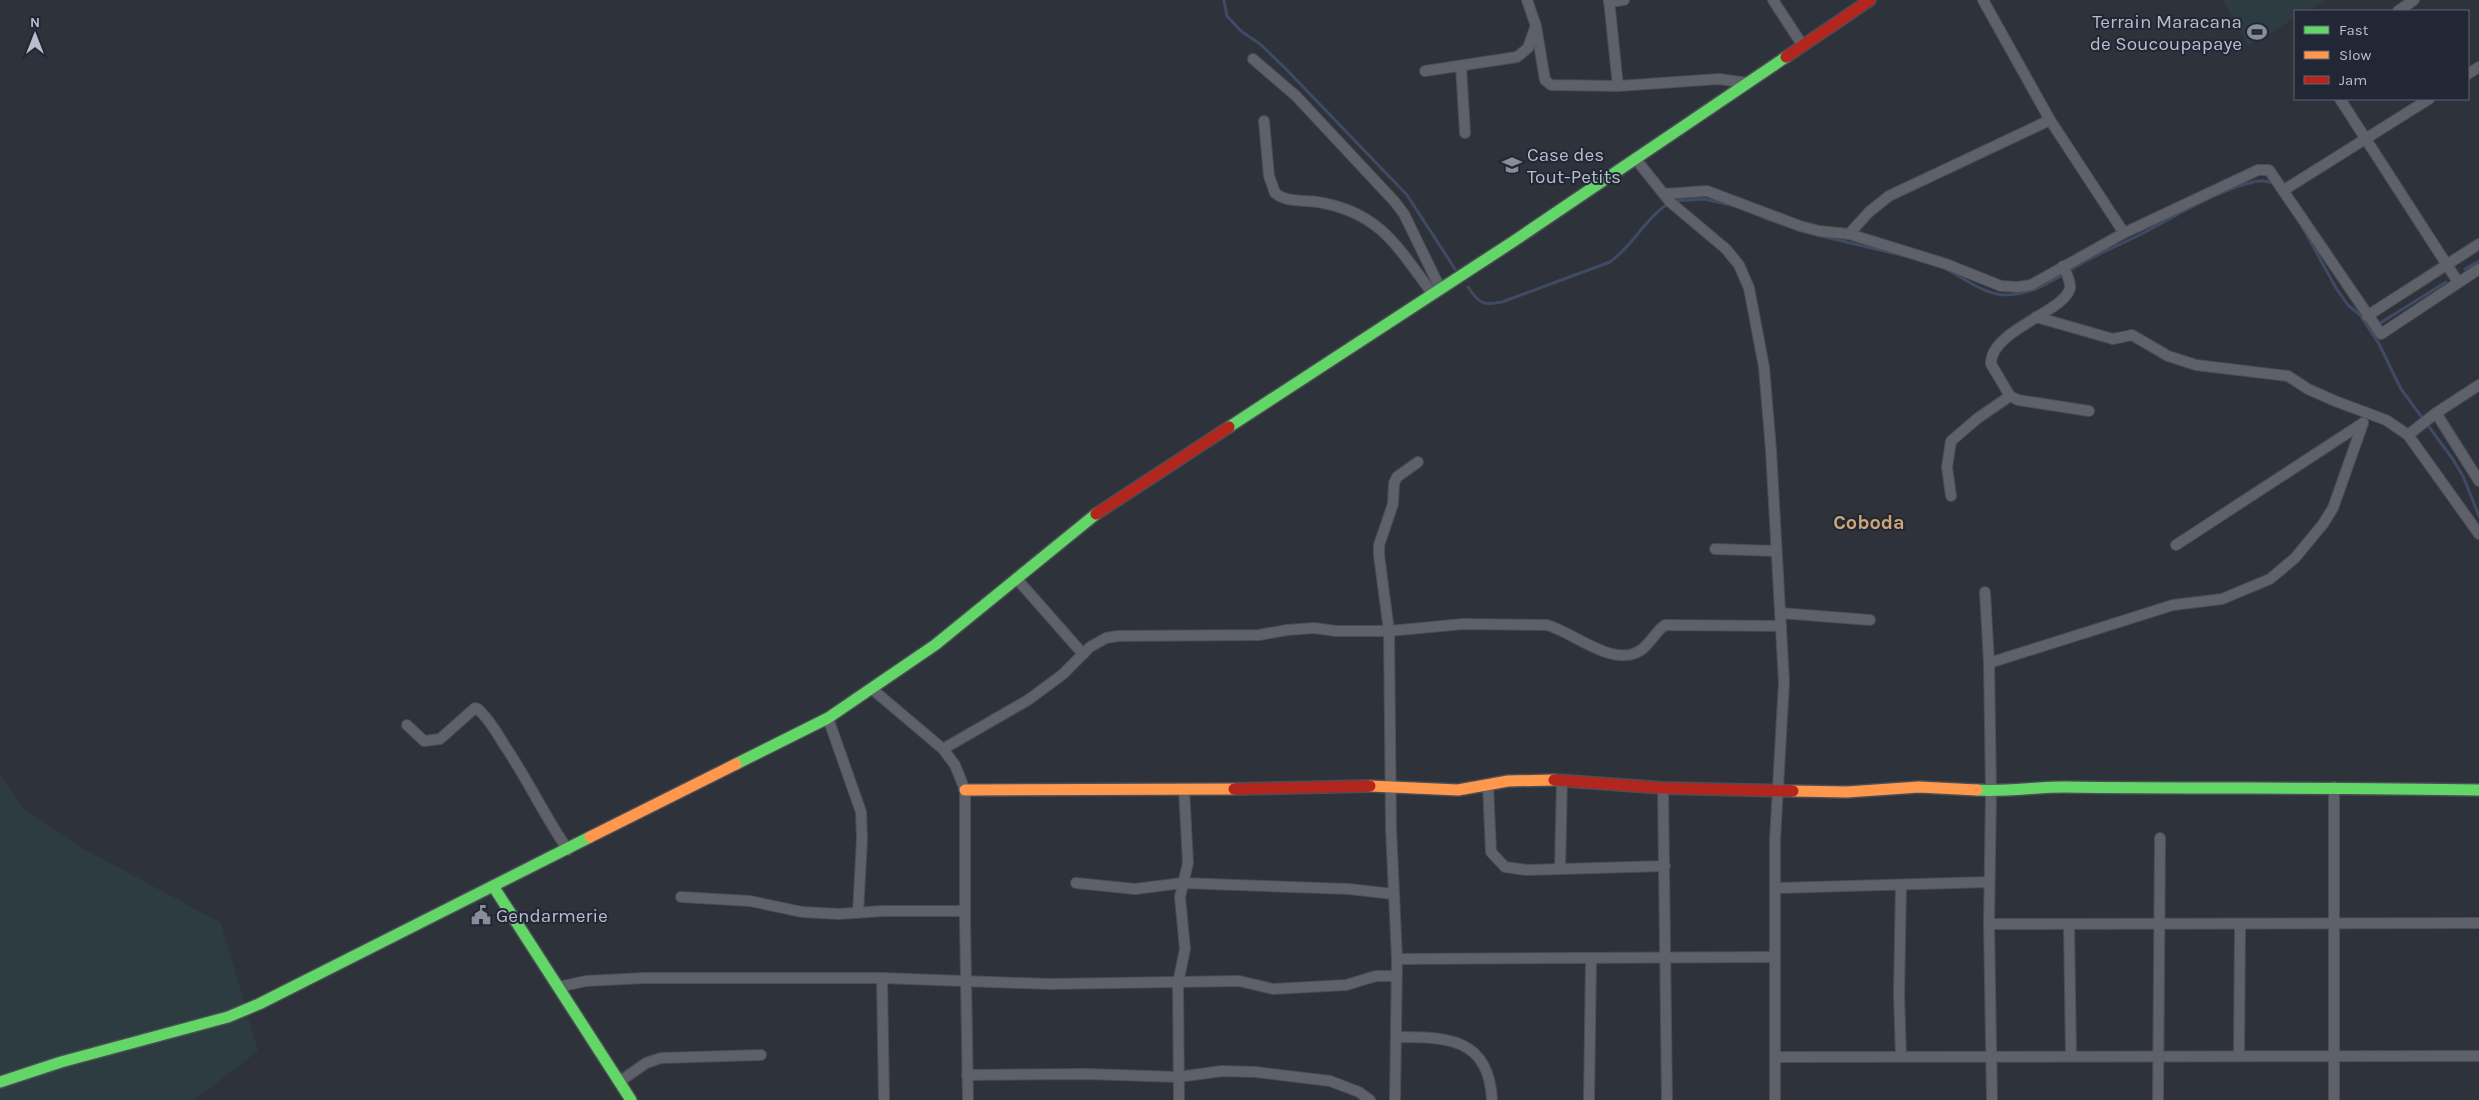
<svg xmlns="http://www.w3.org/2000/svg" width="2479" height="1100" viewBox="0 0 2479 1100" font-family="Karla,sans-serif">
	<style>
		.green { fill: #2c3c41 }
		.lines { fill: none; stroke-linecap: round; stroke-linejoin: round }
		.stream { stroke: #3f4a64; stroke-width: 3 }
		.street-casing { stroke: #4a4d54; stroke-width: 12 }
		.fast-casing { stroke: #4a4d54; stroke-width: 14 }
		.slow-casing { stroke: #4a4d54; stroke-width: 14 }
		.jam-casing { stroke: #4a4d54; stroke-width: 14 }
		.street { stroke: #5e6169; stroke-width: 10 }
		.fast { stroke: #63d668; stroke-width: 11 }
		.slow { stroke: #ff974d; stroke-width: 11 }
		.jam { stroke: #b3261e; stroke-width: 11 }
		.labels { text-anchor: middle; stroke-width: 4; stroke-linejoin: round; paint-order: stroke }
		.poi-label { font-size: 19px; fill: #babecb; stroke: #222736; text-anchor: start }
		.neighbourhood-label { font-size: 20px; font-weight: bold; fill: #cda672; stroke: #222736 }
	</style>
	<rect width="100%" height="100%" fill="#2e323b"/>
	<g class="green">
		<polygon points="2222,0 2326,0 2307,11 2295,11 2295,18 2249,46"/>
		<polygon points="0,775 25,810 77,845 221,923 258,1051 194,1100 0,1100"/>
	</g>
	<g class="lines">
		<g class="stream">
			<polyline points="1224,0 1227,16 1241,31 1260,44 1286,69 1407,195 1455,269"/>
			<polyline points="1674,201 1704,199 1735,206"/>
			<polyline points="1762,217 1779,223"/>
			<polyline points="2303,228 2336,288 2348,305 2360,315 2379,344 2401,389 2452,458 2463,476 2479,516"/>
			<polyline points="1821,236 1905,256"/>
			<path d="M1946 269C1964 278 1985 295 2005 295 2038 295 2061 274 2088 260 2108 249 2129 241 2149 230 2182 212 2217 191 2253 182 2261 180 2267 180 2275 184"/>
			<polyline points="2465,269 2479,261"/>
			<path d="M1468 287C1479 303 1482 306 1502 302L1610 262C1633 246 1645 218 1669 203"/>
			<polyline points="2377,325 2446,282"/>
		</g>
		<defs>
			<g id="street">
				<polyline points="1527,0 1536,26 1545,80 1551,85 1618,86 1719,79 1748,83"/>
				<polyline points="1609,0 1618,86"/>
				<polyline points="1773,0 1803,46"/>
				<polyline points="1983,0 2050,120 2124,233"/>
				<polyline points="1609,2 1624,0"/>
				<polyline points="2398,11 2414,0"/>
				<polyline points="1253,59 1296,96 1395,202 1404,214 1440,288"/>
				<polyline points="1461,66 1465,133"/>
				<polyline points="1425,71 1517,57 1528,48 1535,28"/>
				<polyline points="2468,74 2479,67"/>
				<polyline points="2340,99 2458,282"/>
				<path d="M1264 121 1269 176 1275 193C1288 204 1307 199 1323 203 1381 214 1399 249 1432 293"/>
				<polyline points="1635,158 1670,202 1726,249 1739,265 1749,288 1764,367 1771,450 1784,682 1775,840 1775,1100"/>
				<polyline points="2284,190 2429,99"/>
				<polyline points="1664,194 1707,191 1800,226 1819,231 1849,234 1946,264 2001,286 2018,287 2031,285 2124,233 2258,170 2269,170 2381,334 2479,269"/>
				<polyline points="1849,234 1869,212 1889,196 2050,120"/>
				<path d="M2063 266C2066 273 2071 281 2070 288 2065 312 1990 330 1991 364L2010 396 2018 400 2089 411"/>
				<polyline points="2367,316 2479,244"/>
				<polyline points="2036,317 2113,339 2132,335 2168,356 2196,365 2288,376 2308,389 2335,401 2386,420 2408,435 2479,534"/>
				<polyline points="2436,413 2479,481"/>
				<polyline points="2408,435 2436,413 2479,385"/>
				<polyline points="1951,496 1947,467 1951,441 1978,418 2010,396"/>
				<polyline points="2176,545 2363,423"/>
				<polyline points="1715,549 1776,551"/>
				<polyline points="1016,578 1083,654"/>
				<polyline points="1985,592 1989,663"/>
				<polyline points="1780,613 1870,620"/>
				<polyline points="872,689 943,749 955,765 965,790 965,920 968,1100"/>
				<polyline points="828,718 861,812 862,839 858,913"/>
				<path d="M407 725 424 741 440 739 475 708 478 709C490 720 497 733 505 746 528 780 545 817 568 850"/>
				<path d="M943 749 1028 700 1062 675 1090 647 1106 638 1118 636 1259 635 1287 630 1314 628 1336 631H1389L1463 624 1547 625C1573 632 1614 669 1641 650 1651 643 1655 632 1665 625L1781 626"/>
				<polyline points="1488,785 1491,852 1505,867 1527,870 1665,866"/>
				<polyline points="1663,788 1667,1100"/>
				<polyline points="1560,869 1562,780"/>
				<polyline points="1076,883 1135,889 1182,883 1349,889 1393,894"/>
				<polyline points="1775,888 1989,882"/>
				<polyline points="681,897 750,901 802,912 839,914 882,911 965,911"/>
				<polyline points="1989,924 2479,923"/>
				<polyline points="2069,925 2071,1056"/>
				<polyline points="1397,959 1774,957"/>
				<polyline points="882,978 884,1100"/>
				<polyline points="558,987 586,981 644,978 882,978 1049,984 1239,981 1273,989 1346,985 1376,976 1396,976"/>
				<path d="M1396 1037C1446 1037 1489 1037 1492 1100"/>
				<polyline points="1901,1056 1899,994 1901,886"/>
				<polyline points="2239,1056 2240,925"/>
				<polyline points="1776,1057 2479,1056"/>
				<polyline points="967,1075 1087,1074 1178,1077 1222,1071 1256,1072 1330,1081 1359,1092 1370,1100"/>
				<polyline points="619,1082 646,1063 661,1058 761,1055"/>
				<polyline points="1179,1100 1178,983 1185,949 1180,897 1188,863 1184,789"/>
				<polyline points="1395,1100 1397,959 1391,828 1389,631 1379,555 1379,545 1393,504 1394,483 1397,477 1418,462"/>
				<polyline points="1589,1100 1591,959"/>
				<polyline points="1992,1100 1989,924 1991,791 1989,663 2173,605 2222,599 2270,579 2295,558 2323,524 2333,508 2363,423"/>
				<polyline points="2158,1100 2160,838"/>
				<polyline points="2334,1100 2334,787"/>
			</g>
			<g id="fast">
				<polyline points="1229,427 1514,241 1786,57"/>
				<polyline points="736,764 828,718 935,645 1096,514"/>
				<path d="M1977 790C2006 792 2035 787 2064 787 2202 789 2341 787 2479 790"/>
				<polyline points="493,886 631,1100"/>
				<polyline points="0,1082 61,1062 228,1017 259,1004 590,837"/>
			</g>
			<g id="slow">
				<polyline points="1370,786 1458,790 1508,781 1554,780"/>
				<polyline points="965,790 1234,789"/>
				<polyline points="1793,791 1847,792 1919,787 1977,790"/>
				<polyline points="590,837 736,764"/>
			</g>
			<g id="jam">
				<polyline points="1786,57 1870,0"/>
				<polyline points="1096,514 1229,427"/>
				<polyline points="1554,780 1663,788 1793,791"/>
				<polyline points="1234,789 1370,786"/>
			</g>
		</defs>
		<use href="#street" class="street-casing"/>
		<use href="#fast" class="fast-casing"/>
		<use href="#slow" class="slow-casing"/>
		<use href="#jam" class="jam-casing"/>
		<use href="#street" class="street"/>
		<use href="#fast" class="fast"/>
		<use href="#slow" class="slow"/>
		<use href="#jam" class="jam"/>
	</g>
	<defs>
		<symbol id="stadium-bare" viewBox="-9 -9 18 18"><path d="M0-5a6.5 5 0 1 0 0 10a6.5 5 0 1 0 0-10ZM-3.5-1.8h7v3.6h-7Z" fill="#898d99" stroke="#222736" stroke-width="2.5" paint-order="stroke"/></symbol>
		<symbol id="school-bare" viewBox="-9 -9 18 18"><path d="M0-5L7-2L0 1L-7-2ZM-4 1L0 2.5L4 1V4Q0 6-4 4Z" fill="#898d99" stroke="#222736" stroke-width="2.5" paint-order="stroke"/></symbol>
		<symbol id="civic-bare" viewBox="-9 -9 18 18"><path d="M-.6-6.5H3V-4.5H.6V-3L4-1V1h2V6H-6V1h2V-1L-.6-3ZM-1.2 2.5V6h2.4V2.5Z" fill="#898d99" stroke="#222736" stroke-width="2.5" paint-order="stroke"/></symbol>
	</defs>
	<g fill-rule="evenodd">
		<use href="#stadium-bare" x="2243" y="18" width="28" height="28"/>
		<use href="#school-bare" x="1498" y="151" width="28" height="28"/>
		<use href="#civic-bare" x="467" y="901" width="28" height="28"/>
	</g>
	<g class="labels">
		<g class="poi-label">
			<text x="2242" y="28" text-anchor="end">Terrain Maracana<tspan x="2242" dy="22">de Soucoupapaye</tspan></text>
			<text x="1527" y="161">Case des<tspan x="1527" dy="22">Tout-Petits</tspan></text>
			<text x="496" y="922">Gendarmerie</text>
		</g>
		<g class="neighbourhood-label">
			<text x="1869" y="529">Coboda</text>
		</g>
	</g>
	<rect x="2294" y="10" width="175" height="90" fill="#222736" stroke="#5f6372"/>
	<rect x="2304" y="26" width="25" height="8" fill="#63d668" stroke="#5f6372"/>
	<text x="2339" y="35" font-size="15" fill="#babecb">Fast</text>
	<rect x="2304" y="51" width="25" height="8" fill="#ff974d" stroke="#5f6372"/>
	<text x="2339" y="60" font-size="15" fill="#babecb">Slow</text>
	<rect x="2304" y="76" width="25" height="8" fill="#b3261e" stroke="#5f6372"/>
	<text x="2339" y="85" font-size="15" fill="#babecb">Jam</text>
	<g transform="translate(35 35)" stroke="#222736" stroke-width="4" paint-order="stroke">
	<path d="M0-4L9 19L0 12L-9 19Z" fill="#babecb"/>
	<text y="-8" font-size="14" font-weight="bold" text-anchor="middle" fill="#babecb">N</text>
	</g>
</svg>
